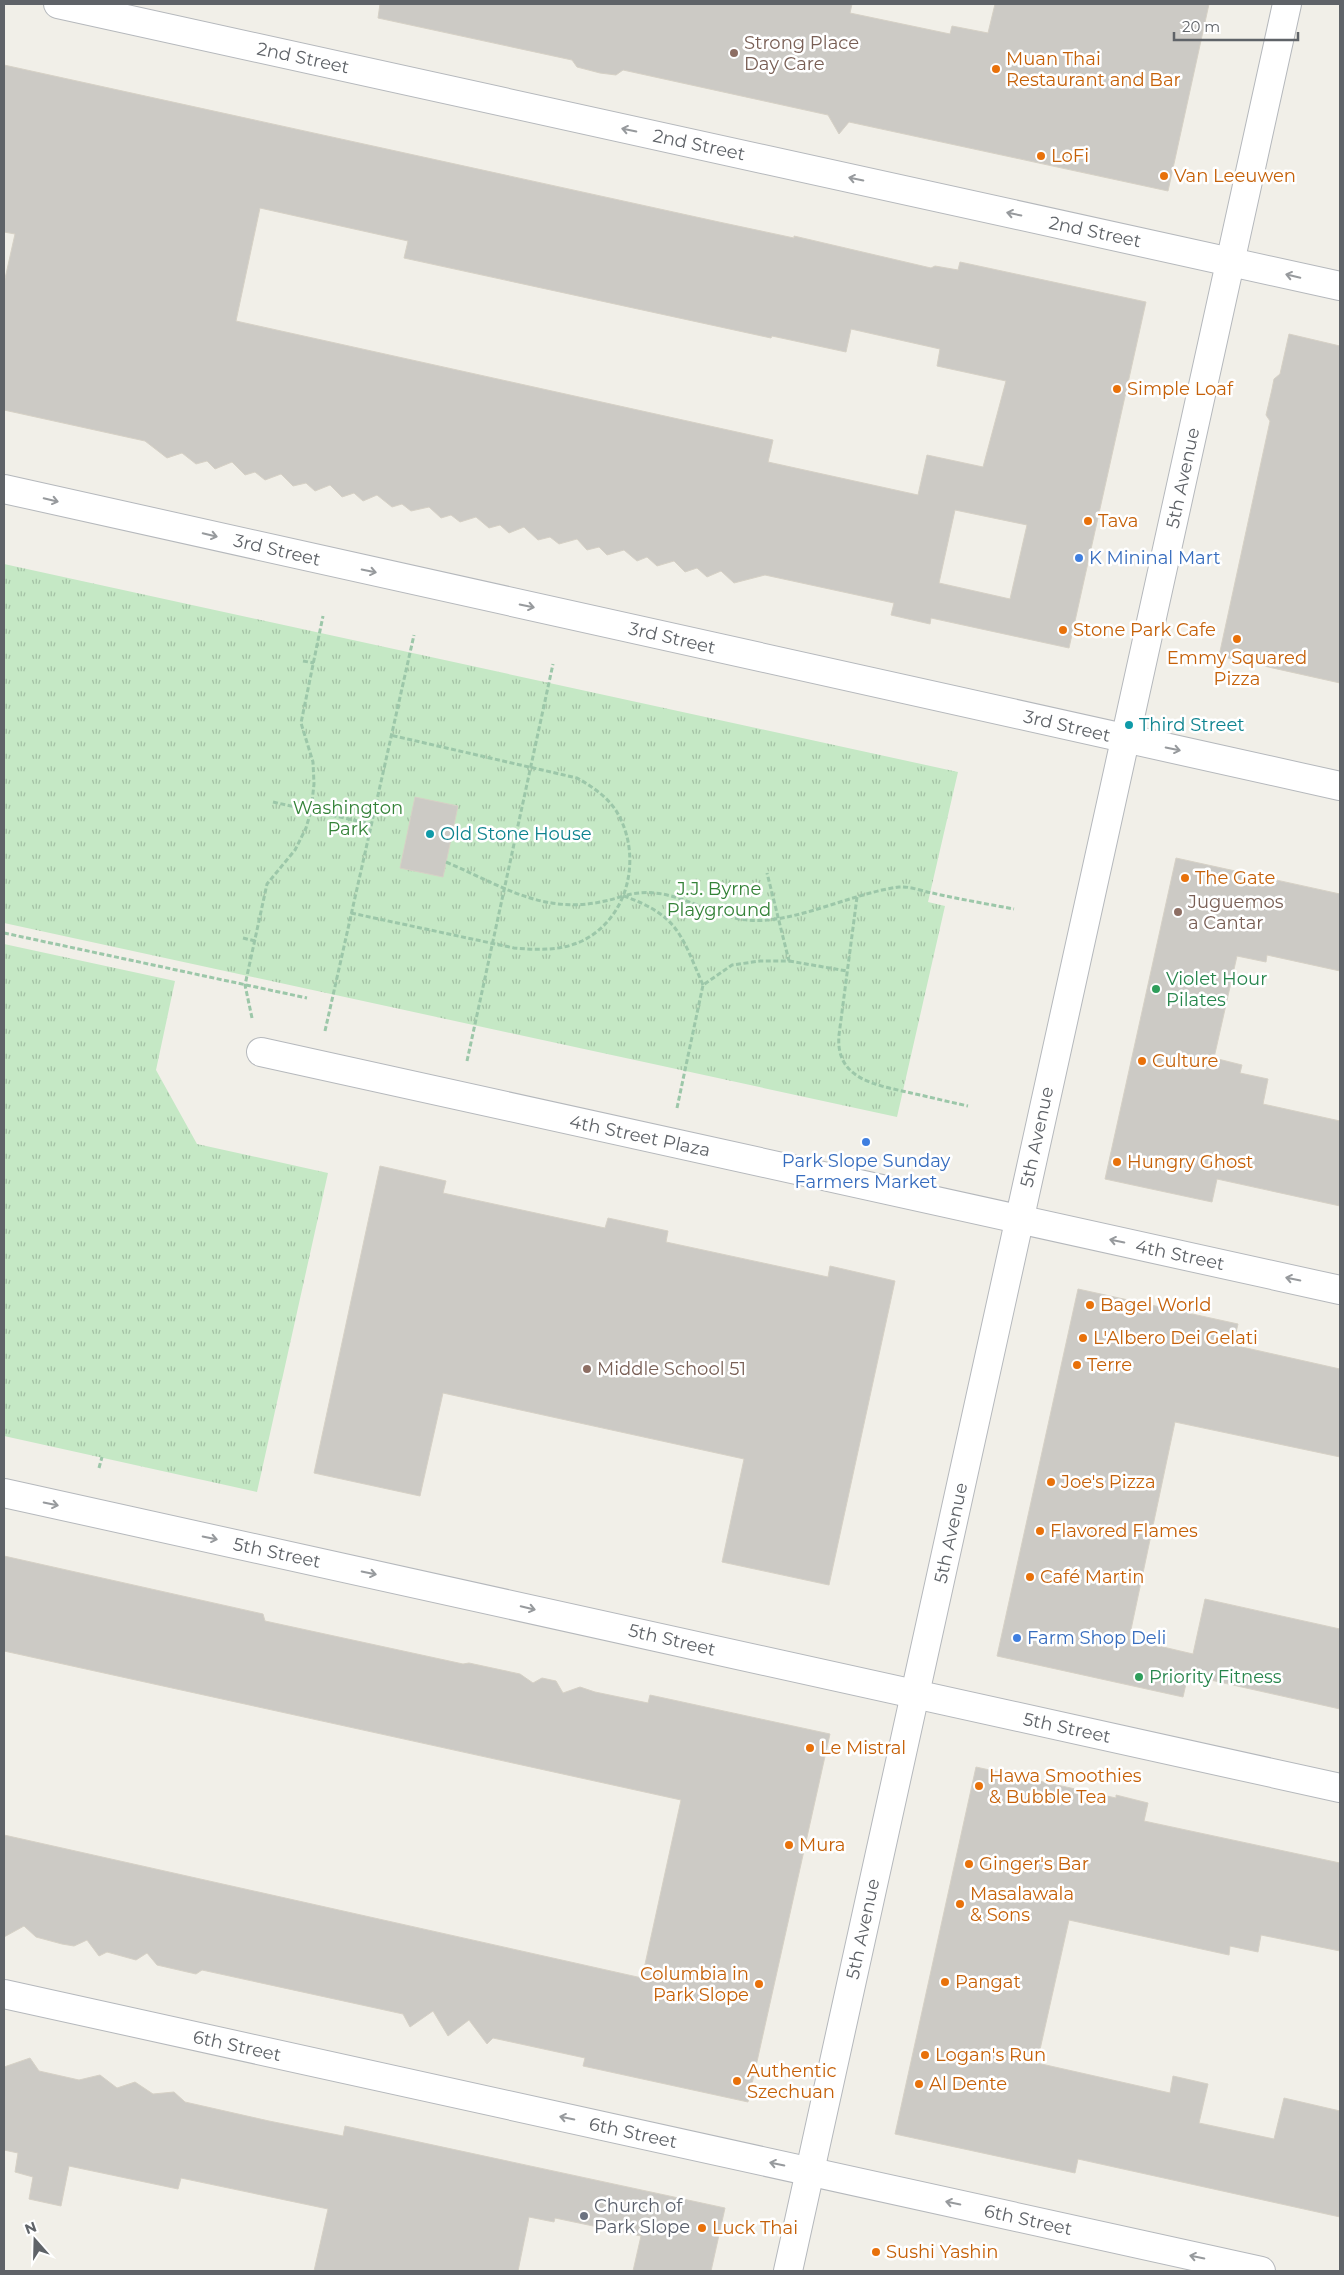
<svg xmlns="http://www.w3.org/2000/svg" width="1344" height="2275" viewBox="0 0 1344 2275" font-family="Montserrat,sans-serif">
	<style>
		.park { fill: url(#park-tufts) }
		.building { fill: #cccac5; stroke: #d6d1c6; fill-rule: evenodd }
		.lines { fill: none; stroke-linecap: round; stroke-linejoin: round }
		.minor-casing { stroke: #b5b8bc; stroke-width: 30 }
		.tertiary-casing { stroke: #b5b8bc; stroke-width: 30 }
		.path { stroke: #9cc7a9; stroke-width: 3; stroke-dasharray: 5 2.5; stroke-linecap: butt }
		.minor { stroke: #fff; stroke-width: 28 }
		.tertiary { stroke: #fff; stroke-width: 28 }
		.oneway { stroke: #979a9d }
		.education-dot { fill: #8d6e63; stroke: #fff; stroke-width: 2 }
		.food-dot { fill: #e8710a; stroke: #fff; stroke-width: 2 }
		.shop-dot { fill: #3f7fe0; stroke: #fff; stroke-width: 2 }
		.culture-dot { fill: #0f9aa8; stroke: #fff; stroke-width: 2 }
		.leisure-dot { fill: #2e9e5b; stroke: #fff; stroke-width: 2 }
		.worship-dot { fill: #6b7280; stroke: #fff; stroke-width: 2 }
		.labels { text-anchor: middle; stroke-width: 5; stroke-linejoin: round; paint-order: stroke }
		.education-label { font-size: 18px; fill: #785e54; stroke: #fff; text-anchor: start }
		.street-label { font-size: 18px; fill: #5f6368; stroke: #fff }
		.food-label { font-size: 18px; fill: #c56008; stroke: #fff; text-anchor: start }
		.shop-label { font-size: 18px; fill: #366cbe; stroke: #fff; text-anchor: start }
		.culture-label { font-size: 18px; fill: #0d838f; stroke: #fff; text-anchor: start }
		.park-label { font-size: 18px; fill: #348238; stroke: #fff }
		.leisure-label { font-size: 18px; fill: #27864d; stroke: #fff; text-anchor: start }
		.worship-label { font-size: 18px; fill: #5b616d; stroke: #fff; text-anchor: start }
	</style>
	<defs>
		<pattern id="park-tufts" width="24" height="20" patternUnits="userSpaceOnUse" patternTransform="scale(1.25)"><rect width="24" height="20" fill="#c5e8c5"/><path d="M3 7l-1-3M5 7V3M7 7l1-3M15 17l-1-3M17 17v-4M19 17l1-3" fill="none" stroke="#a3c0a4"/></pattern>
	</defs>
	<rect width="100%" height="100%" fill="#f1efe8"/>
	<g class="park">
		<polygon points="4,564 958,772 928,902 945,906 897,1117 4,923"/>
		<polygon points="4,944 175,981 156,1070 197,1144 328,1173 257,1492 4,1436"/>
	</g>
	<g class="building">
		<polygon points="380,4 852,4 850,13 950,34 952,26 988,33 995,4 1209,4 1168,191 849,122 839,134 828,115 623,70 616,75 600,73 577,67 572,60 378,18"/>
		<path d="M4 65 719 222 794 238V236L931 268 935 266 958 270 960 262 1146 302 1069 648 931 618 930 624 891 615 894 603 765 575 734 583 721 571 707 577 697 568 685 572 674 561 657 566 647 557 637 561 624 550 607 555 599 547 587 550 577 539 559 544 550 537 538 540 524 527 509 533 500 525 489 528 476 517 460 522 451 515 441 518 429 507 411 511 402 504 392 507 377 495 363 501 354 493 342 497 330 485 315 491 306 483 293 486 281 474 265 480 255 472 245 475 232 462 215 469 207 461 196 464 182 453 167 458 145 441 4 410V283L15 234 4 232ZM260 208 408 241 404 258 771 338 772 336 846 352 851 329 940 349 937 366 1006 381 983 467 927 455 918 495 768 462 773 440 236 321ZM955 510 1027 525 1010 599 939 583Z"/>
		<polygon points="1289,334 1340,346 1340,683 1219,656 1270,421 1266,415 1272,389 1274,379 1280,374"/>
		<polygon points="415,797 458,806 443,877 400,868"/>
		<polygon points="1176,858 1340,894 1340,971 1267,955 1266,962 1237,956 1214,1058 1242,1065 1240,1073 1268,1079 1263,1104 1340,1121 1340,1206 1217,1179 1212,1202 1105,1179"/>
		<polygon points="380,1166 446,1181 443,1193 605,1228 608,1218 668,1231 666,1242 828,1277 830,1266 895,1281 829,1585 722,1562 744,1459 443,1393 420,1496 314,1473"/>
		<polygon points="1078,1289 1238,1324 1233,1345 1340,1369 1340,1457 1175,1422 1129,1639 1193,1654 1205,1599 1340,1629 1340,1709 1188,1675 1183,1697 997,1656"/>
		<polygon points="4,1556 263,1614 265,1621 463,1664 469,1663 520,1674 533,1683 542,1678 556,1681 563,1693 580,1687 595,1692 648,1703 650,1695 830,1734 748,2102 583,2066 585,2058 493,2038 487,2044 469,2020 448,2036 433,2011 410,2027 403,2014 202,1970 196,1974 157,1965 147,1953 136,1960 107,1952 99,1956 87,1940 74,1946 62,1944 36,1937 24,1926 4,1937 4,1835 642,1978 681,1800 4,1651"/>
		<polygon points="976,1767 1116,1798 1116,1795 1148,1803 1144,1821 1340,1863 1340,1951 1261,1935 1258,1952 1230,1946 1229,1955 1069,1920 1037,2063 1170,2093 1173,2076 1208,2084 1199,2123 1274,2139 1284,2098 1340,2111 1340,2217 1078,2159 1075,2173 895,2134"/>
		<polygon points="30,2058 39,2071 79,2080 100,2075 117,2088 135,2082 153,2094 174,2092 185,2102 269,2121 343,2136 345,2126 725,2208 711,2271 633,2271 641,2236 555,2218 554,2222 529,2217 518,2271 314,2271 328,2209 181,2178 178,2189 69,2166 61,2206 29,2199 33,2177 15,2172 18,2153 4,2150 4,2067"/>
	</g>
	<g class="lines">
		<defs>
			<g id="minor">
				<polyline points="58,4 1340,286"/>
				<polyline points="4,489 1340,786"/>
				<polyline points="261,1052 1340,1290"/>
				<polyline points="4,1493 1340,1788"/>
				<polyline points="4,1994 1261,2271"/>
			</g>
			<polyline id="tertiary" points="788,2271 1287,4"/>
		</defs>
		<use href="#minor" class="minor-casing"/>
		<use href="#tertiary" class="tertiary-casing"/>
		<g class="path">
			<polyline points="303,661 314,663"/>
			<polyline points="273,802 371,824"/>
			<path d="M446 862C511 890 551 920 623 896"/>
			<path d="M857 897 839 1035C835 1080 877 1085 911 1093 930 1097 949 1102 968 1106"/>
			<path d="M351 913 514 948C538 950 560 951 582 941 631 917 643 852 615 809 605 795 591 786 577 778L390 735"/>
			<polyline points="4,933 307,998"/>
			<polyline points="243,938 255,941"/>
			<polyline points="789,961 847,971"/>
			<path d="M703 985C681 935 679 916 624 896 670 882 703 915 747 920 792 925 852 893 899 887 909 886 922 891 932 893 959 899 987 904 1014 909"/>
			<polyline points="252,1018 245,985 267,884 295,850 306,828 311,811 314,784 313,762 301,723 323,616"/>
			<polyline points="325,1031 414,635"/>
			<polyline points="467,1061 553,664"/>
			<polyline points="677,1108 703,985 732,965 760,961 789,961 767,873"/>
			<polyline points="99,1468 102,1457"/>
		</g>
		<use href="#minor" class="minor"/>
		<use href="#tertiary" class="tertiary"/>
	</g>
	<defs><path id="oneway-shaft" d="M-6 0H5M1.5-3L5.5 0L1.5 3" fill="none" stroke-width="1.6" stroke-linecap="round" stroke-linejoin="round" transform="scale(1.25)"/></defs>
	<g class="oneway">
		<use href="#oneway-shaft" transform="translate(629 130) rotate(-168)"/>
		<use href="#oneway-shaft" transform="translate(856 179) rotate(-168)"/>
		<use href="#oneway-shaft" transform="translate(1014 214) rotate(-168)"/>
		<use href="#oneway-shaft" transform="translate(1293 276) rotate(-167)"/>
		<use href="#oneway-shaft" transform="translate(51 500) rotate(13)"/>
		<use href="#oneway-shaft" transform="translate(210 535) rotate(13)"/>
		<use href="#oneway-shaft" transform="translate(369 571) rotate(12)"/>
		<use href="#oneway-shaft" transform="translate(527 606) rotate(12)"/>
		<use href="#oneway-shaft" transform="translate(1173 749) rotate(12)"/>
		<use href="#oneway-shaft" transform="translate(1117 1241) rotate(-168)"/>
		<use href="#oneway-shaft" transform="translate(1293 1279) rotate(-168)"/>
		<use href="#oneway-shaft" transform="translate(51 1504) rotate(12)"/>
		<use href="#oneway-shaft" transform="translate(210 1538) rotate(12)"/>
		<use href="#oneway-shaft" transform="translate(369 1573) rotate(12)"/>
		<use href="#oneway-shaft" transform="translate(528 1608) rotate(13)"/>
		<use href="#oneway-shaft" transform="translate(567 2118) rotate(-168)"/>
		<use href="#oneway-shaft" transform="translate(777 2164) rotate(-168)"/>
		<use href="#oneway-shaft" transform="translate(953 2203) rotate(-168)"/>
		<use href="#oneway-shaft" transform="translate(1197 2257) rotate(-168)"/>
	</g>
	<g class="education-dot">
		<circle cx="734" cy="53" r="5"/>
		<circle cx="1178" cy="912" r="5"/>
		<circle cx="587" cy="1369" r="5"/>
	</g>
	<g class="food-dot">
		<circle cx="996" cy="69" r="5"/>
		<circle cx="1041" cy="156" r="5"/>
		<circle cx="1164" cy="176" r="5"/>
		<circle cx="1117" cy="389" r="5"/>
		<circle cx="1088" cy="521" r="5"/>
		<circle cx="1063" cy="630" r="5"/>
		<circle cx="1237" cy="639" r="5"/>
		<circle cx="1185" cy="878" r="5"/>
		<circle cx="1142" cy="1061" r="5"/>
		<circle cx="1117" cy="1162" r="5"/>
		<circle cx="1090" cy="1305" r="5"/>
		<circle cx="1083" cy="1338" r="5"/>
		<circle cx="1077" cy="1365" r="5"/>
		<circle cx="1051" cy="1482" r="5"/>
		<circle cx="1040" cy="1531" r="5"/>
		<circle cx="1030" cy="1577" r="5"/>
		<circle cx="810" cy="1748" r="5"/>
		<circle cx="979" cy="1786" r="5"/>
		<circle cx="789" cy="1845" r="5"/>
		<circle cx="969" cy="1864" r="5"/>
		<circle cx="960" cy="1904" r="5"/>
		<circle cx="945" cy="1982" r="5"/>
		<circle cx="759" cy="1984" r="5"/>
		<circle cx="925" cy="2055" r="5"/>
		<circle cx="737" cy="2081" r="5"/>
		<circle cx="919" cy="2084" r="5"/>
		<circle cx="702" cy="2228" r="5"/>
		<circle cx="876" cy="2252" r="5"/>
	</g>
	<g class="shop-dot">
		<circle cx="1079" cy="558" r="5"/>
		<circle cx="866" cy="1142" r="5"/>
		<circle cx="1017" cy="1638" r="5"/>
	</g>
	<g class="culture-dot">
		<circle cx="1129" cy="725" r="5"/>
		<circle cx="430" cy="834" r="5"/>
	</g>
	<g class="leisure-dot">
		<circle cx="1156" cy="989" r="5"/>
		<circle cx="1139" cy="1677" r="5"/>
	</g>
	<circle class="worship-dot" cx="584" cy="2216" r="5"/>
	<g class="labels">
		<g class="education-label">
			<text x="744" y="49">Strong Place<tspan x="744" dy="21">Day Care</tspan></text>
			<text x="1188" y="908">Juguemos<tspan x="1188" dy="21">a Cantar</tspan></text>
			<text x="597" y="1375">Middle School 51</text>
		</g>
		<g class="street-label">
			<text transform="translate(303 58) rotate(12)" y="6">2nd Street</text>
			<text transform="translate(699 145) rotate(12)" y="6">2nd Street</text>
			<text transform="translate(1095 232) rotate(12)" y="6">2nd Street</text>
			<text transform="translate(1183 478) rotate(-78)" y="6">5th Avenue</text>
			<text transform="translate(277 550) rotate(13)" y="6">3rd Street</text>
			<text transform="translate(672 638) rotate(13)" y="6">3rd Street</text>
			<text transform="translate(1067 726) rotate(13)" y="6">3rd Street</text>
			<text transform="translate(640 1136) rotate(12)" y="6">4th Street Plaza</text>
			<text transform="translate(1037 1137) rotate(-78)" y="6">5th Avenue</text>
			<text transform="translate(1180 1255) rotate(12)" y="6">4th Street</text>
			<text transform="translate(951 1533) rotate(-78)" y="6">5th Avenue</text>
			<text transform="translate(277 1553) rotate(12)" y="6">5th Street</text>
			<text transform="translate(672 1640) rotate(13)" y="6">5th Street</text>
			<text transform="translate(1067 1728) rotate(12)" y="6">5th Street</text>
			<text transform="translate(863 1929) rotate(-78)" y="6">5th Avenue</text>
			<text transform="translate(237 2046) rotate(12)" y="6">6th Street</text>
			<text transform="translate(633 2133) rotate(12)" y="6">6th Street</text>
			<text transform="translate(1028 2220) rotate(12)" y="6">6th Street</text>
		</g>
		<g class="food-label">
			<text x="1006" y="65">Muan Thai<tspan x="1006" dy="21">Restaurant and Bar</tspan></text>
			<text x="1051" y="162">LoFi</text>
			<text x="1174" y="182">Van Leeuwen</text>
			<text x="1127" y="395">Simple Loaf</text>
			<text x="1098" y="527">Tava</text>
			<text x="1073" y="636">Stone Park Cafe</text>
			<text x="1237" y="664" text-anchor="middle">Emmy Squared<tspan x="1237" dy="21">Pizza</tspan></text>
			<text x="1195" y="884">The Gate</text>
			<text x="1152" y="1067">Culture</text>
			<text x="1127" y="1168">Hungry Ghost</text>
			<text x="1100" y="1311">Bagel World</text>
			<text x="1093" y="1344">L'Albero Dei Gelati</text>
			<text x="1087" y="1371">Terre</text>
			<text x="1061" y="1488">Joe's Pizza</text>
			<text x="1050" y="1537">Flavored Flames</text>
			<text x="1040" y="1583">Café Martin</text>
			<text x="820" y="1754">Le Mistral</text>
			<text x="989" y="1782">Hawa Smoothies<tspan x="989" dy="21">&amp; Bubble Tea</tspan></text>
			<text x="799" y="1851">Mura</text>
			<text x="979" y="1870">Ginger's Bar</text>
			<text x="970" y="1900">Masalawala<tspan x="970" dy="21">&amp; Sons</tspan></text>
			<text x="749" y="1980" text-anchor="end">Columbia in<tspan x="749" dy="21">Park Slope</tspan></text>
			<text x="955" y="1988">Pangat</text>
			<text x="935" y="2061">Logan's Run</text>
			<text x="747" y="2077">Authentic<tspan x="747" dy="21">Szechuan</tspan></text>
			<text x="929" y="2090">Al Dente</text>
			<text x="712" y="2234">Luck Thai</text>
			<text x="886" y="2258">Sushi Yashin</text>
		</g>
		<g class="shop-label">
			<text x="1089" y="564">K Mininal Mart</text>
			<text x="866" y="1167" text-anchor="middle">Park Slope Sunday<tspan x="866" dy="21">Farmers Market</tspan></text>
			<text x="1027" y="1644">Farm Shop Deli</text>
		</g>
		<g class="culture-label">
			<text x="1139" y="731">Third Street</text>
			<text x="440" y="840">Old Stone House</text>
		</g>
		<g class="park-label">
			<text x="348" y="814">Washington<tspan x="348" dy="21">Park</tspan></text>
			<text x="719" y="895">J.J. Byrne<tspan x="719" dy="21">Playground</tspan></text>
		</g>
		<g class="leisure-label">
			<text x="1166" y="985">Violet Hour<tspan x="1166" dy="21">Pilates</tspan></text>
			<text x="1149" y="1683">Priority Fitness</text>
		</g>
		<g class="worship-label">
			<text x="594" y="2212">Church of<tspan x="594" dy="21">Park Slope</tspan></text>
		</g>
	</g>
	<rect width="1344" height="2275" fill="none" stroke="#5f6368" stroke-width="10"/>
	<g transform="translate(35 2240) rotate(340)" stroke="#ffffff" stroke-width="4" paint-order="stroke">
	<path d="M0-4L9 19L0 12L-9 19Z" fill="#5f6368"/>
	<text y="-8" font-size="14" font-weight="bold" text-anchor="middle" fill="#5f6368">N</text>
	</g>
	<path d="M1174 32v8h124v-8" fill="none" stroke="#5f6368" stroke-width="2.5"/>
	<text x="1182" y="32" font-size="15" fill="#5f6368" stroke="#ffffff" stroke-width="4" paint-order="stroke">20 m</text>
</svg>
